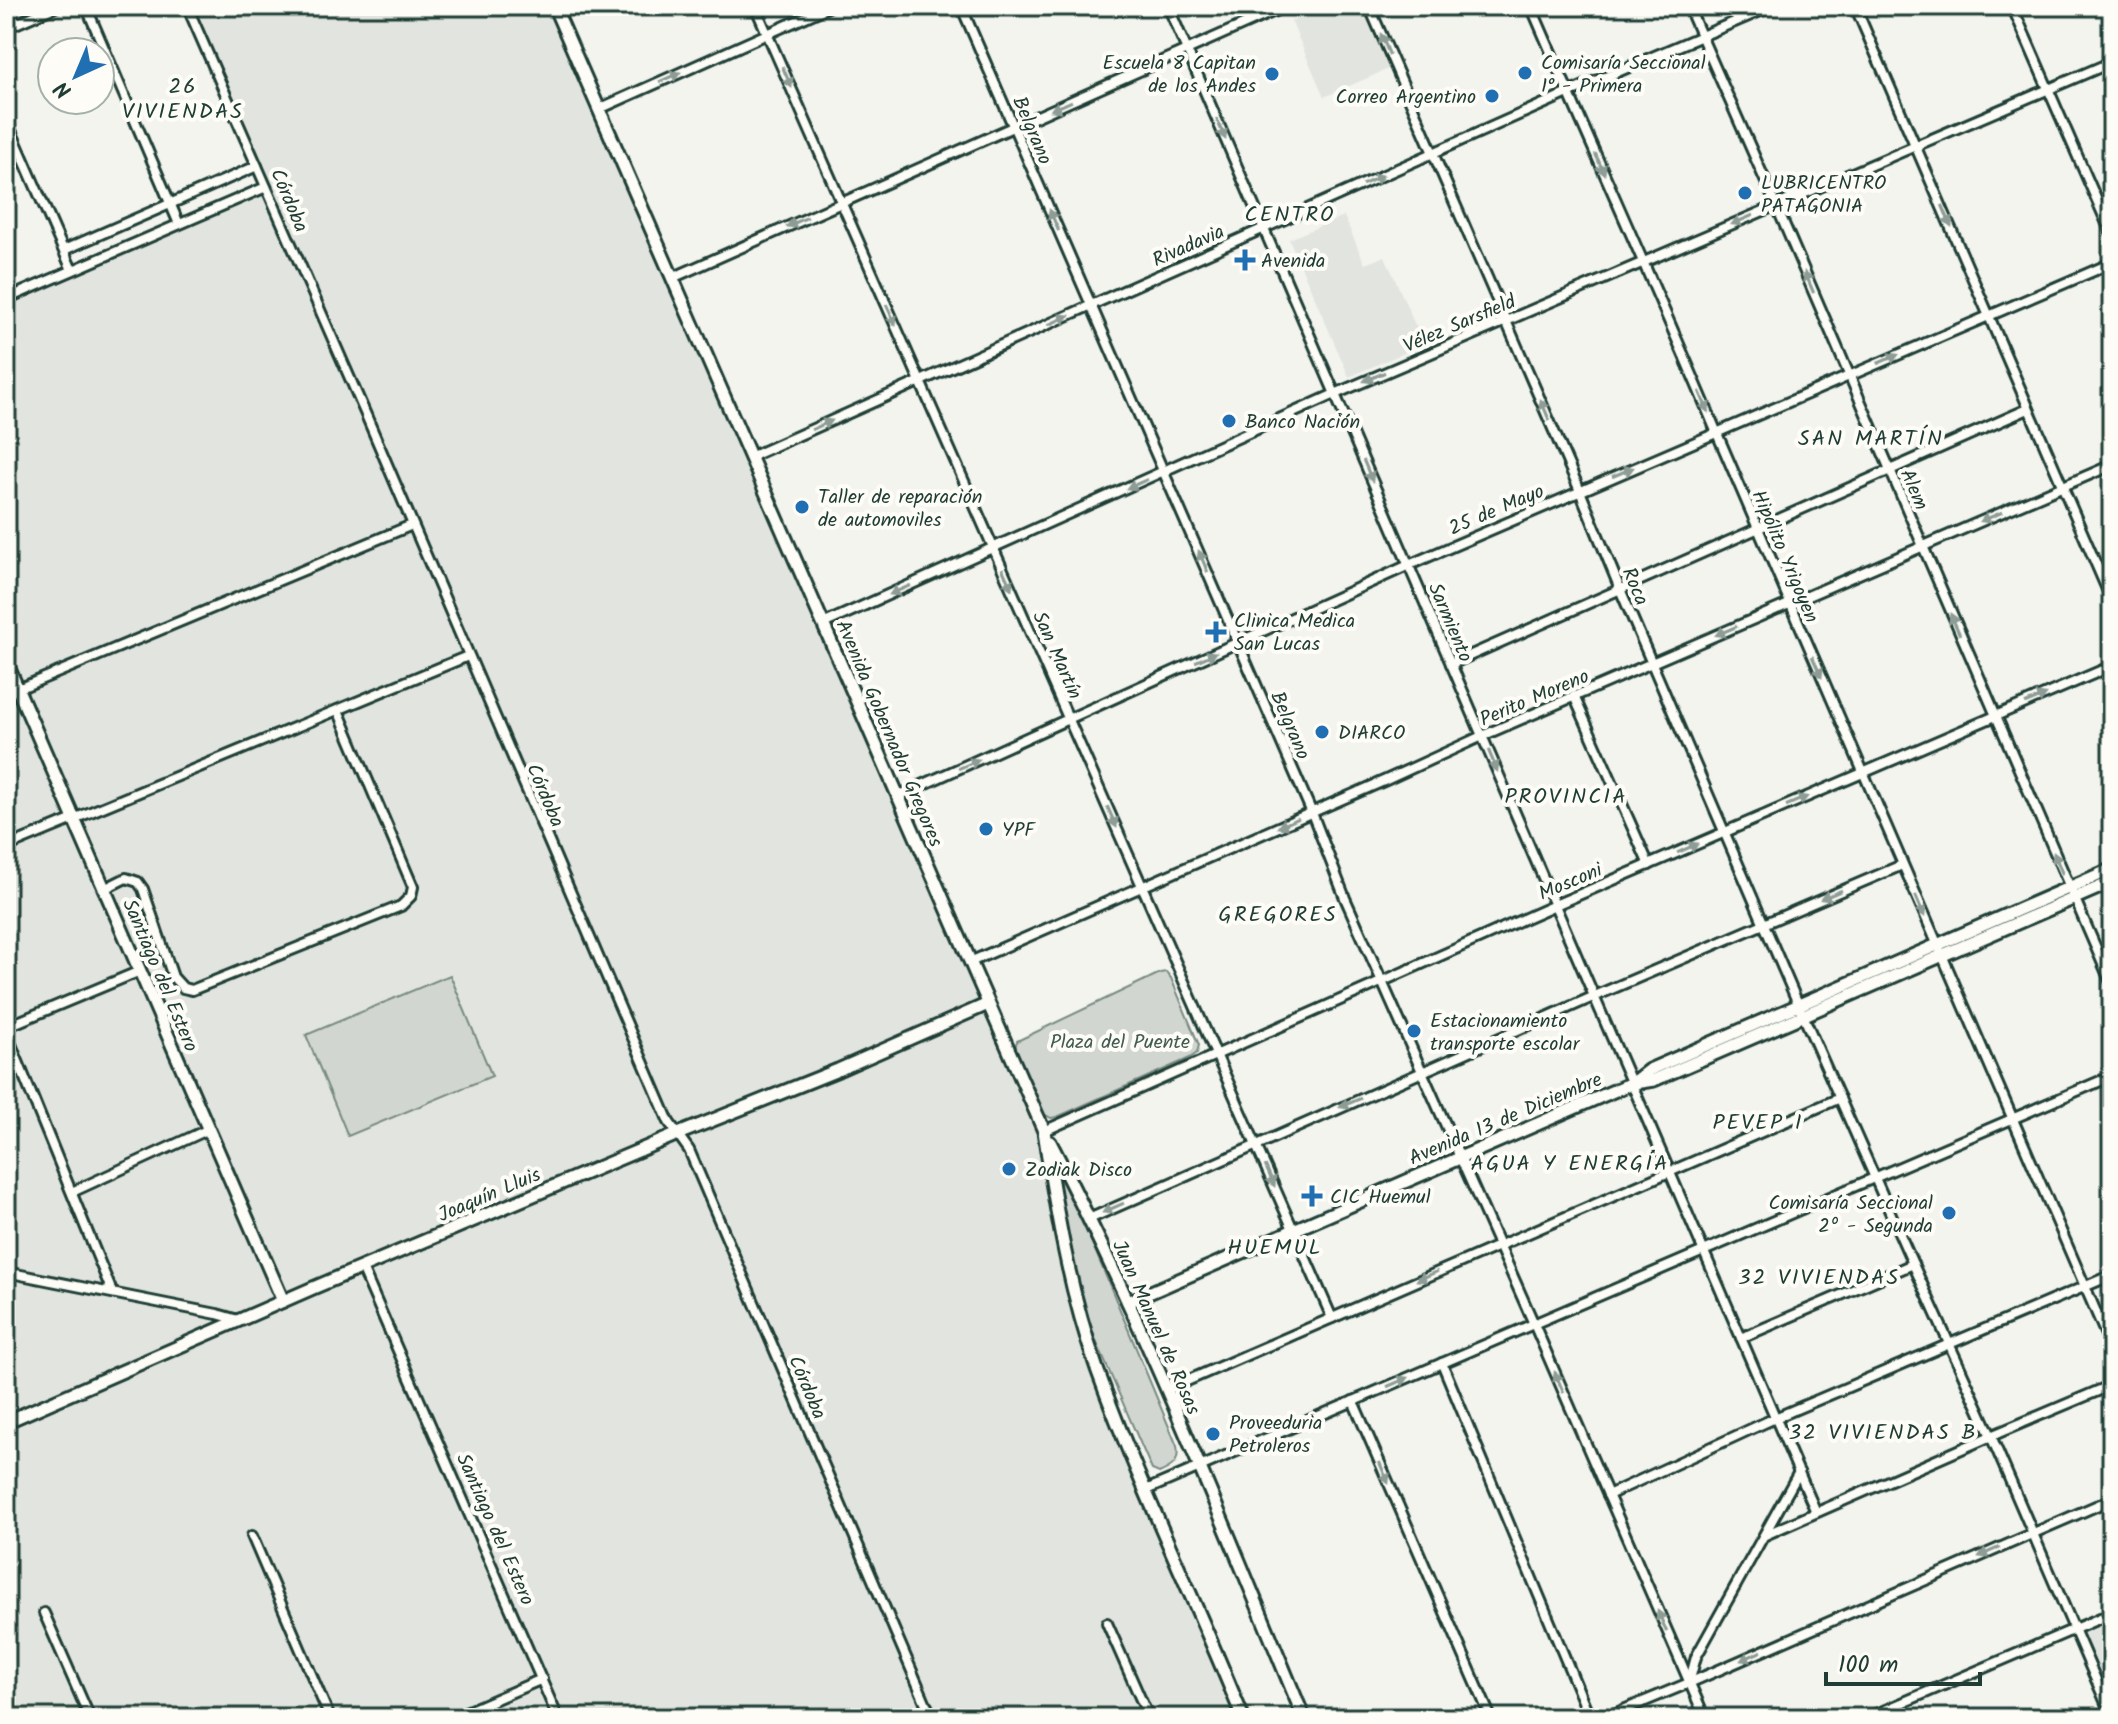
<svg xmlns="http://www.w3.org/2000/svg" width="2118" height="1724" viewBox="0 0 2118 1724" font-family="Kalam,sans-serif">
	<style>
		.built { fill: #e2e5df }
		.green { fill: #d1d6d1; stroke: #788a82; stroke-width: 2 }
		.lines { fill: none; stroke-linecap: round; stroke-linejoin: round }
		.street-casing { stroke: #1f3d34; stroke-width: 14 }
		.secondary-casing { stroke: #1f3d34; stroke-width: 17 }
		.street { stroke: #fdfcf7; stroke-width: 8 }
		.secondary { stroke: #fdfcf7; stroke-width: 11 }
		.oneway { fill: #8e9c96 }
		.poi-dot { fill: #1f6fb2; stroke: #fdfcf7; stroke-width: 3 }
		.labels { text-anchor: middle; stroke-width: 8; stroke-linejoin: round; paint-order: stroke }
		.poi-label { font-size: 20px; fill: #1f3d34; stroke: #fdfcf7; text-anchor: start }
		.street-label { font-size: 20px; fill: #1f3d34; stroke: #fdfcf7 }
		.park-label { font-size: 20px; fill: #435c53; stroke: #fdfcf7 }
		.neighbourhood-label { font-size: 22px; letter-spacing: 2px; fill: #1f3d34; stroke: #fdfcf7 }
	</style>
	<rect width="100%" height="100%" fill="#f4f4ef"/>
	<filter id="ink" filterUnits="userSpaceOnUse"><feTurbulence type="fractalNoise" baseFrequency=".0125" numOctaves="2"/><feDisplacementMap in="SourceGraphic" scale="16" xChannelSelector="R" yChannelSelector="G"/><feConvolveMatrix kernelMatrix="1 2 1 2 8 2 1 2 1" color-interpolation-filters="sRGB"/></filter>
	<g filter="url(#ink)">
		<g class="built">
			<polygon points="187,6 554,6 1044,1131 1063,1241 1097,1368 1243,1718 6,1718 6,299 266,187"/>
			<polygon points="1326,6 1367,6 1393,67 1324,97 1291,21"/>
			<polygon points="1344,216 1365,264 1385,256 1416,327 1421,325 1429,342 1349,377 1289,239"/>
			<polygon points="2112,1617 2112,1704 2084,1637 2085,1629"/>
		</g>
		<g class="green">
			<polygon points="1166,972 1171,978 1199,1045 1197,1053 1190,1058 1057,1117 1051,1118 1044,1114 1017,1053 1015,1048 1017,1041 1160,973"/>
			<polygon points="450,975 492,1076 348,1136 306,1035"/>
			<path d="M1059 1169 1064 1176 1177 1446C1180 1462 1173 1467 1159 1473L1152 1470 1096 1341 1081 1295 1056 1175Z"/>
		</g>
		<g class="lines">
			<defs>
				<g id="street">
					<polyline points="86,6 179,224"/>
					<polyline points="187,6 366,415 669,1122 689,1150 932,1718"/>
					<polyline points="755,6 1332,1318"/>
					<polyline points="961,6 1312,813 1345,898 1534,1324 1705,1718"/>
					<polyline points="1168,6 1816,1512"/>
					<polyline points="1369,6 1580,491 1620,589 1799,1006 1913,1264 1991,1436 2112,1717"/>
					<path d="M1531 6C1592 148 1656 288 1716 431 1846 738 1978 1044 2112 1349"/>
					<polyline points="1688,6 1776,205 2112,985"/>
					<polyline points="1855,6 2112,601"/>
					<polyline points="2012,6 2112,235"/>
					<polyline points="6,28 57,6"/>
					<polyline points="599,109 830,6"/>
					<polyline points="6,119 72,270"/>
					<polyline points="64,250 257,166"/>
					<polyline points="672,278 1286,6"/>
					<polyline points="6,299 266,187"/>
					<polyline points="750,457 1568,93 1772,6"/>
					<polyline points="823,624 1335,394 2112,62"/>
					<polyline points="1451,664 2028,409"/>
					<polyline points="6,694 412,525"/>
					<polyline points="1574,696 1649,865"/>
					<polyline points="898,796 1409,565 2112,263"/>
					<polyline points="6,847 468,656"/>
					<polyline points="104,889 126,878 138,882 143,889 173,977 183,988 192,990 401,906 411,896 413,887 338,710"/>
					<polyline points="970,962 1386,780 1482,736 2112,465"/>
					<polyline points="6,1027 140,971"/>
					<polyline points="6,1032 112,1292"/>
					<polyline points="1044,1131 1555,905 2112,666"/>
					<polyline points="72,1192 209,1129"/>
					<polyline points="1089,1219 1595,996 1902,865"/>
					<polyline points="362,1268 558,1718"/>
					<polyline points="6,1272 217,1314 238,1320"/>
					<polyline points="1741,1338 1913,1264"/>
					<polyline points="1442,1363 1590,1718"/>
					<polyline points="1166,1390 1840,1098"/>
					<polyline points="1353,1401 1491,1718"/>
					<polyline points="1146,1490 2112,1076"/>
					<polyline points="1608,1495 1775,1418 2112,1275"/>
					<polyline points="1765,1535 1991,1436 2112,1385"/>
					<polyline points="252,1536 330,1718"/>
					<polyline points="44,1613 90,1718"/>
					<polyline points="1107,1623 1149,1718"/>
					<polyline points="1689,1683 1696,1657 1799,1472"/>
					<polyline points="452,1718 542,1679"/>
					<polyline points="1604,1718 1689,1683 2112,1499"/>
					<polyline points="1867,1718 2112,1613"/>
				</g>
				<g id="secondary">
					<path d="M554 6 1044 1131C1056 1211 1070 1293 1097 1369 1140 1488 1196 1601 1243 1718"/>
					<polyline points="6,662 283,1301"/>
					<polyline points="1634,1083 1654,1080 2112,882"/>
					<path d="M1050 1142C1147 1328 1223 1524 1304 1718"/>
					<polyline points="1128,1302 1632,1083 1649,1070 2112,869"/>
					<polyline points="6,1422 313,1288 678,1134 838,1070 988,1004"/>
				</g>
			</defs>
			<use href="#street" class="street-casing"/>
			<use href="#secondary" class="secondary-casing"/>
			<use href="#street" class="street"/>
			<use href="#secondary" class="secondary"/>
		</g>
		<defs><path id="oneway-solid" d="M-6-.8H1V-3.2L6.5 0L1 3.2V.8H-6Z" transform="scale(2)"/></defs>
		<g class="oneway">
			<use href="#oneway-solid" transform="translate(1385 44) rotate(-113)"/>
			<use href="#oneway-solid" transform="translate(670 77) rotate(-24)"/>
			<use href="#oneway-solid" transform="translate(787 77) rotate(66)"/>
			<use href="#oneway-solid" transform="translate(1061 106) rotate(156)"/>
			<use href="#oneway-solid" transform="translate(1221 129) rotate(67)"/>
			<use href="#oneway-solid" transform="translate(1600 164) rotate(66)"/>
			<use href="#oneway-solid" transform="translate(1373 180) rotate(-24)"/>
			<use href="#oneway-solid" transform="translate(1947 216) rotate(67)"/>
			<use href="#oneway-solid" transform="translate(1054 220) rotate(-113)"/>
			<use href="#oneway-solid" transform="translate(1742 220) rotate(157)"/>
			<use href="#oneway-solid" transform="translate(797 222) rotate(156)"/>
			<use href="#oneway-solid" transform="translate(1809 282) rotate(-113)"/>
			<use href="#oneway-solid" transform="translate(891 315) rotate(66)"/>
			<use href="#oneway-solid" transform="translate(1059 320) rotate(-24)"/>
			<use href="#oneway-solid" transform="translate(1888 359) rotate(-23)"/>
			<use href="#oneway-solid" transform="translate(1374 377) rotate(157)"/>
			<use href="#oneway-solid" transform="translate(1704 402) rotate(67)"/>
			<use href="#oneway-solid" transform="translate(1545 410) rotate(-113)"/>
			<use href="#oneway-solid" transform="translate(822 425) rotate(-24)"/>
			<use href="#oneway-solid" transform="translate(1368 471) rotate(67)"/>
			<use href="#oneway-solid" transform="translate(1623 472) rotate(-23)"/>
			<use href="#oneway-solid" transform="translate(1137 484) rotate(156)"/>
			<use href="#oneway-solid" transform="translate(1991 517) rotate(157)"/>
			<use href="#oneway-solid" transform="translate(1203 561) rotate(-113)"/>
			<use href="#oneway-solid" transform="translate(1007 579) rotate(66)"/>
			<use href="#oneway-solid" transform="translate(900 590) rotate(156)"/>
			<use href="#oneway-solid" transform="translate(1955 624) rotate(-114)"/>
			<use href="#oneway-solid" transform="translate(1726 631) rotate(157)"/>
			<use href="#oneway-solid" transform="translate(1206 657) rotate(-24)"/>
			<use href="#oneway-solid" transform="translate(1817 667) rotate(66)"/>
			<use href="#oneway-solid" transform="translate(2036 699) rotate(-23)"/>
			<use href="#oneway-solid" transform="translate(1493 761) rotate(67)"/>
			<use href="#oneway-solid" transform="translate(969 764) rotate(-24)"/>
			<use href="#oneway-solid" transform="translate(1797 801) rotate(-23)"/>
			<use href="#oneway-solid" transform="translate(1112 817) rotate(66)"/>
			<use href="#oneway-solid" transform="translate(1288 823) rotate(156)"/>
			<use href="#oneway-solid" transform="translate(1688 848) rotate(-24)"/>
			<use href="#oneway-solid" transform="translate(2058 863) rotate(-113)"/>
			<use href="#oneway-solid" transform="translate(1831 895) rotate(157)"/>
			<use href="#oneway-solid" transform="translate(1920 906) rotate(67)"/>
			<use href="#oneway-solid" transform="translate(1350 1103) rotate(157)"/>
			<use href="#oneway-solid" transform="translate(1270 1176) rotate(66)"/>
			<use href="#oneway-solid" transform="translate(1113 1208) rotate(156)"/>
			<use href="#oneway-solid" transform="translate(1427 1276) rotate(156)"/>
			<use href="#oneway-solid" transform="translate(1398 1382) rotate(-23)"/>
			<use href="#oneway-solid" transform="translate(1559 1382) rotate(-113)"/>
			<use href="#oneway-solid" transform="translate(1384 1473) rotate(67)"/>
			<use href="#oneway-solid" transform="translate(1989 1552) rotate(156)"/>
			<use href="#oneway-solid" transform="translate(1662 1621) rotate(-113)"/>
			<use href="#oneway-solid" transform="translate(1751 1656) rotate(156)"/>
		</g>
	</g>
	<g class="poi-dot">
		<circle cx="1525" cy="73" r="8"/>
		<circle cx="1272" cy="74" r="8"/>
		<circle cx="1492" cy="96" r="8"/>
		<circle cx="1745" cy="193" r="8"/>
		<path d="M1241 248h8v8h8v8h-8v8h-8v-8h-8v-8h8z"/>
		<circle cx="1229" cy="421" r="8"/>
		<circle cx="802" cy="507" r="8"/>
		<path d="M1212 620h8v8h8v8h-8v8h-8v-8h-8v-8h8z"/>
		<circle cx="1322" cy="732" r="8"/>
		<circle cx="986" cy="829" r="8"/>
		<circle cx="1414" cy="1031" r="8"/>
		<circle cx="1009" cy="1169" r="8"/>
		<path d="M1308 1184h8v8h8v8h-8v8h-8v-8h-8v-8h8z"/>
		<circle cx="1949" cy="1213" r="8"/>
		<circle cx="1213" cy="1434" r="8"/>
	</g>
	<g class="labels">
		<g class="poi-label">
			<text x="1256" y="69" text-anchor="end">Escuela 8 Capitan<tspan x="1256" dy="23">de los Andes</tspan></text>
			<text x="1541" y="69">Comisaría Seccional<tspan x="1541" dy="23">1° - Primera</tspan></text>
			<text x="1476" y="103" text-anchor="end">Correo Argentino</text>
			<text x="1761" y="189">LUBRICENTRO<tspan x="1761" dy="23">PATAGONIA</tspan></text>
			<text x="1261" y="267">Avenida</text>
			<text x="1245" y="428">Banco Nación</text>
			<text x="818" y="503">Taller de reparación<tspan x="818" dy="23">de automoviles</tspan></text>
			<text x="1234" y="627">Clinica Medica<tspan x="1234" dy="23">San Lucas</tspan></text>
			<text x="1338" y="739">DIARCO</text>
			<text x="1002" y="836">YPF</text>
			<text x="1430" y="1027">Estacionamiento<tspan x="1430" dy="23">transporte escolar</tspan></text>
			<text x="1025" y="1176">Zodiak Disco</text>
			<text x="1330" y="1203">CIC Huemul</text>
			<text x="1933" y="1209" text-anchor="end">Comisaría Seccional<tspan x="1933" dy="23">2º - Segunda</tspan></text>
			<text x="1229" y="1429">Proveeduria<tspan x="1229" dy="23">Petroleros</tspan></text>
		</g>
		<g class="street-label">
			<text transform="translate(1033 130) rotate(67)" y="7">Belgrano</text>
			<text transform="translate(290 200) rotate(67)" y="7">Córdoba</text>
			<text transform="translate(1188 245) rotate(-24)" y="7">Rivadavia</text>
			<text transform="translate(1459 323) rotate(-23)" y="7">Vélez Sarsfield</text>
			<text transform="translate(1915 489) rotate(67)" y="7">Alem</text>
			<text transform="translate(1496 509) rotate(-23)" y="7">25 de Mayo</text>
			<text transform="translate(1786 556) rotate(67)" y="7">Hipólito Yrigoyen</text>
			<text transform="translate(1636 586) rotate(67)" y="7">Roca</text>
			<text transform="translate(1451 622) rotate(67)" y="7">Sarmiento</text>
			<text transform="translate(1058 655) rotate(66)" y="7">San Martín</text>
			<text transform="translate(1534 697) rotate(-23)" y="7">Perito Moreno</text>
			<text transform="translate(1291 725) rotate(67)" y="7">Belgrano</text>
			<text transform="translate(890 733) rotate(67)" y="7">Avenida Gobernador Gregores</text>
			<text transform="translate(546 795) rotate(67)" y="7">Córdoba</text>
			<text transform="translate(1570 881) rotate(-23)" y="7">Mosconi</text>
			<text transform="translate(161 975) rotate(67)" y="7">Santiago del Estero</text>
			<text transform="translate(1505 1118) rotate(-23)" y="7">Avenida 13 de Diciembre</text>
			<text transform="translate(489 1194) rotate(-23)" y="7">Joaquín Lluis</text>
			<text transform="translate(1157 1327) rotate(66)" y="7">Juan Manuel de Rosas</text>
			<text transform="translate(808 1387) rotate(67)" y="7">Córdoba</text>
			<text transform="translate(496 1529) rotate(66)" y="7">Santiago del Estero</text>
		</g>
		<g class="park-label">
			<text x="1120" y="1048">Plaza del Puente</text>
		</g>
		<g class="neighbourhood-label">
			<text x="183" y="93">26<tspan x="183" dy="25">VIVIENDAS</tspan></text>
			<text x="1290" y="221">CENTRO</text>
			<text x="1871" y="445">SAN MARTÍN</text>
			<text x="1566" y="803">PROVINCIA</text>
			<text x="1278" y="921">GREGORES</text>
			<text x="1758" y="1129">PEVEP I</text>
			<text x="1570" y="1170">AGUA Y ENERGÍA</text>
			<text x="1275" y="1254">HUEMUL</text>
			<text x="1819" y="1284">32 VIVIENDAS</text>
			<text x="1883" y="1439">32 VIVIENDAS B</text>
		</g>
	</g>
	<rect width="2118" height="1724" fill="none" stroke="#fdfcf7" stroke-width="32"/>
	<rect x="16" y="16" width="2086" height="1692" fill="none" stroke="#1f3d34" stroke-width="3" filter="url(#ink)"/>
	<g transform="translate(76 76) rotate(224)"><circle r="38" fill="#fdfcf7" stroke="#a4b0a9" stroke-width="2"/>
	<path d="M0-6L14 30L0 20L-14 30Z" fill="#1f6fb2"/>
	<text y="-12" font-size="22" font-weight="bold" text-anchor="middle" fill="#1f3d34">N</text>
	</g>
	<path d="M1826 1672v12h154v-12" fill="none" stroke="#1f3d34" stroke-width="4"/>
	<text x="1838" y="1672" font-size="24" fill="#1f3d34" stroke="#fdfcf7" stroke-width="6" paint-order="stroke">100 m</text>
</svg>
